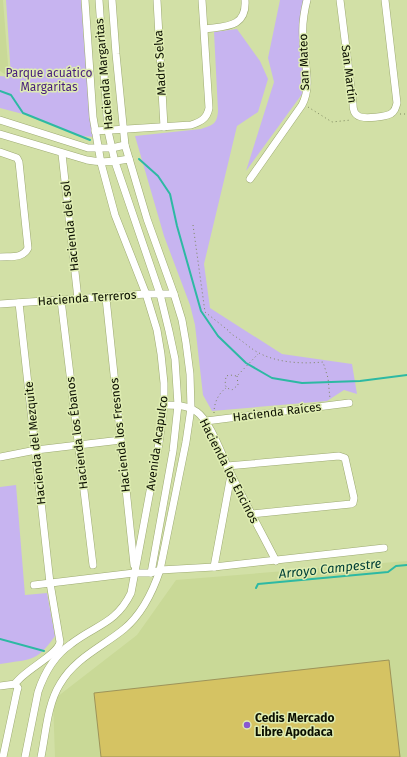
<svg xmlns="http://www.w3.org/2000/svg" width="407" height="757" viewBox="0 0 407 757" font-family="'Fira Sans',sans-serif">
	<style>
		.built { fill: #c9d997 }
		.green { fill: #c7b4f0 }
		.lines { fill: none; stroke-linecap: round; stroke-linejoin: round }
		.stream { stroke: #2db9a3; stroke-width: 2 }
		.building { fill: #d5c363; stroke: #9d9359 }
		.minor-casing { stroke: #9daa72; stroke-width: 8 }
		.path { stroke: #7d875f; stroke-width: 1; stroke-dasharray: 1 3; stroke-linecap: butt }
		.minor { stroke: #fff; stroke-width: 7 }
		.poi-dot { fill: #8958d1; stroke: #dfedb2; stroke-width: 1.5 }
		.labels { text-anchor: middle; stroke-width: 3; stroke-linejoin: round; paint-order: stroke }
		.street-label { font-size: 12px; fill: #0b0f00; stroke: #dfedb2 }
		.park-label { font-size: 12px; fill: #481e7c; stroke: #dfedb2 }
		.poi-label { font-size: 12px; font-weight: bold; fill: #0b0f00; stroke: #dfedb2; text-anchor: start }
		.water-label { font-size: 13px; font-style: italic; fill: #013f36; stroke: #dfedb2 }
	</style>
	<rect width="100%" height="100%" fill="#d2e0a6"/>
	<g class="built">
		<polygon points="0,0 3,0 9,77 0,71"/>
		<polygon points="407,561 407,757 55,757 53,700 137,635 176,580"/>
	</g>
	<g class="green">
		<polygon points="6,0 81,0 90,121 96,137 80,136 38,118 0,108 0,76 11,77"/>
		<polygon points="280,0 306,0 305,90 246,171 274,82 268,58"/>
		<path d="M237 29 260 61 268 79 258 112 237 126 204 264 210 308 282 354 352 364 357 394 344 390 327 401 212 411 203 395 195 325 190 305 164 236 135 136 201 129C213 125 217 124 218 111L214 32Z"/>
		<path d="M16 485 25 595 47 593 55 636C36 663 30 659 0 664V487Z"/>
	</g>
	<g class="lines">
		<g class="stream">
			<polyline points="0,91 11,95 23,113 90,140"/>
			<polyline points="139,159 158,176 170,194 177,226 201,311 218,336 246,363 272,378 302,383 360,381 407,375"/>
			<polyline points="256,588 258,584 388,572 396,566 407,565"/>
			<polyline points="0,639 44,651"/>
		</g>
	</g>
	<polygon class="building" points="389,660 400,757 101,757 94,693"/>
	<g class="lines">
		<defs>
			<g id="minor">
				<polyline points="99,0 108,131 115,162 160,294 169,331 175,359 178,405 173,451 151,573"/>
				<polyline points="157,0 164,127"/>
				<path d="M340 0 353 104C353 108 354 113 357 115 362 120 389 117 393 112 396 109 396 106 397 103L385 0"/>
				<path d="M205 29C225 26 247 28 245 0"/>
				<polyline points="0,120 88,148 112,148 125,145"/>
				<path d="M95 131 191 125C200 122 207 119 209 108L202 0"/>
				<path d="M0 134 87 160C102 163 114 162 129 159"/>
				<path d="M0 152 17 158 19 162 28 248C23 259 10 256 0 257"/>
				<polyline points="62,154 78,299"/>
				<path d="M250 179 302 105C313 85 303 59 303 37 302 25 304 12 307 0"/>
				<polyline points="106,298 134,565"/>
				<polyline points="61,300 93,565"/>
				<polyline points="0,304 146,294 174,294"/>
				<path d="M164 405C175 405 187 405 197 412 211 422 223 459 232 476 246 504 261 532 276 561"/>
				<polyline points="206,421 349,403"/>
				<polyline points="0,457 36,450 121,440"/>
				<polyline points="227,466 339,456 345,458 354,498 353,503 351,504 251,514"/>
				<polyline points="214,567 231,475"/>
				<polyline points="34,585 134,573 151,573 160,570 214,567 384,548"/>
				<path d="M15 684C24 670 58 655 60 642L50 583 19 303"/>
				<polyline points="0,686 15,684"/>
				<polyline points="3,757 17,691 18,688 15,684"/>
				<path d="M25 757 38 692C44 674 55 655 71 644 95 625 116 624 131 593L159 443 164 405V383L161 354 157 330 146 294 115 215 101 163 93 117 85 0"/>
				<path d="M41 757C46 733 47 705 60 684 75 658 102 647 124 629 142 614 153 591 160 570L186 442 191 408 190 374 186 343 182 320 174 294 147 219 125 145 116 54 112 0"/>
			</g>
		</defs>
		<use href="#minor" class="minor-casing"/>
		<g class="path">
			<polyline points="308,107 332,122 351,120"/>
			<polyline points="400,114 407,114"/>
			<path d="M193 225 205 312 229 331 231 334C241 339 249 348 259 353 278 363 303 364 323 362L328 378 330 399"/>
			<polyline points="237,376 238,385 232,390 227,388 225,385 226,376 230,375 237,376 258,354"/>
			<path d="M214 413C214 403 218 394 226 388"/>
		</g>
		<use href="#minor" class="minor"/>
	</g>
	<circle class="poi-dot" cx="247" cy="725" r="4"/>
	<g class="labels">
		<g class="street-label">
			<text transform="translate(304 62) rotate(-92)" y="4">San Mateo</text>
			<text transform="translate(160 63) rotate(-93)" y="4">Madre Selva</text>
			<text transform="translate(104 74) rotate(-95)" y="4">Hacienda Margaritas</text>
			<text transform="translate(349 74) rotate(83)" y="4">San Martín</text>
			<text transform="translate(70 226) rotate(-96)" y="4">Hacienda del sol</text>
			<text transform="translate(87 298) rotate(-4)" y="4">Hacienda Terreros</text>
			<text transform="translate(277 412) rotate(-7)" y="4">Hacienda Raíces</text>
			<text transform="translate(77 433) rotate(-97)" y="4">Hacienda los Ébanos</text>
			<text transform="translate(120 435) rotate(-96)" y="4">Hacienda los Fresnos</text>
			<text transform="translate(35 443) rotate(-96)" y="4">Hacienda del Mezquite</text>
			<text transform="translate(157 443) rotate(-82)" y="4">Avenida Acapulco</text>
			<text transform="translate(229 471) rotate(63)" y="4">Hacienda los Encinos</text>
		</g>
		<g class="park-label">
			<text x="49" y="77">Parque acuático<tspan x="49" dy="14">Margaritas</tspan></text>
		</g>
		<g class="poi-label">
			<text x="255" y="722">Cedis Mercado<tspan x="255" dy="14">Libre Apodaca</tspan></text>
		</g>
		<g class="water-label">
			<text transform="translate(330 568) rotate(-6)" y="5">Arroyo Campestre</text>
		</g>
	</g>
</svg>
